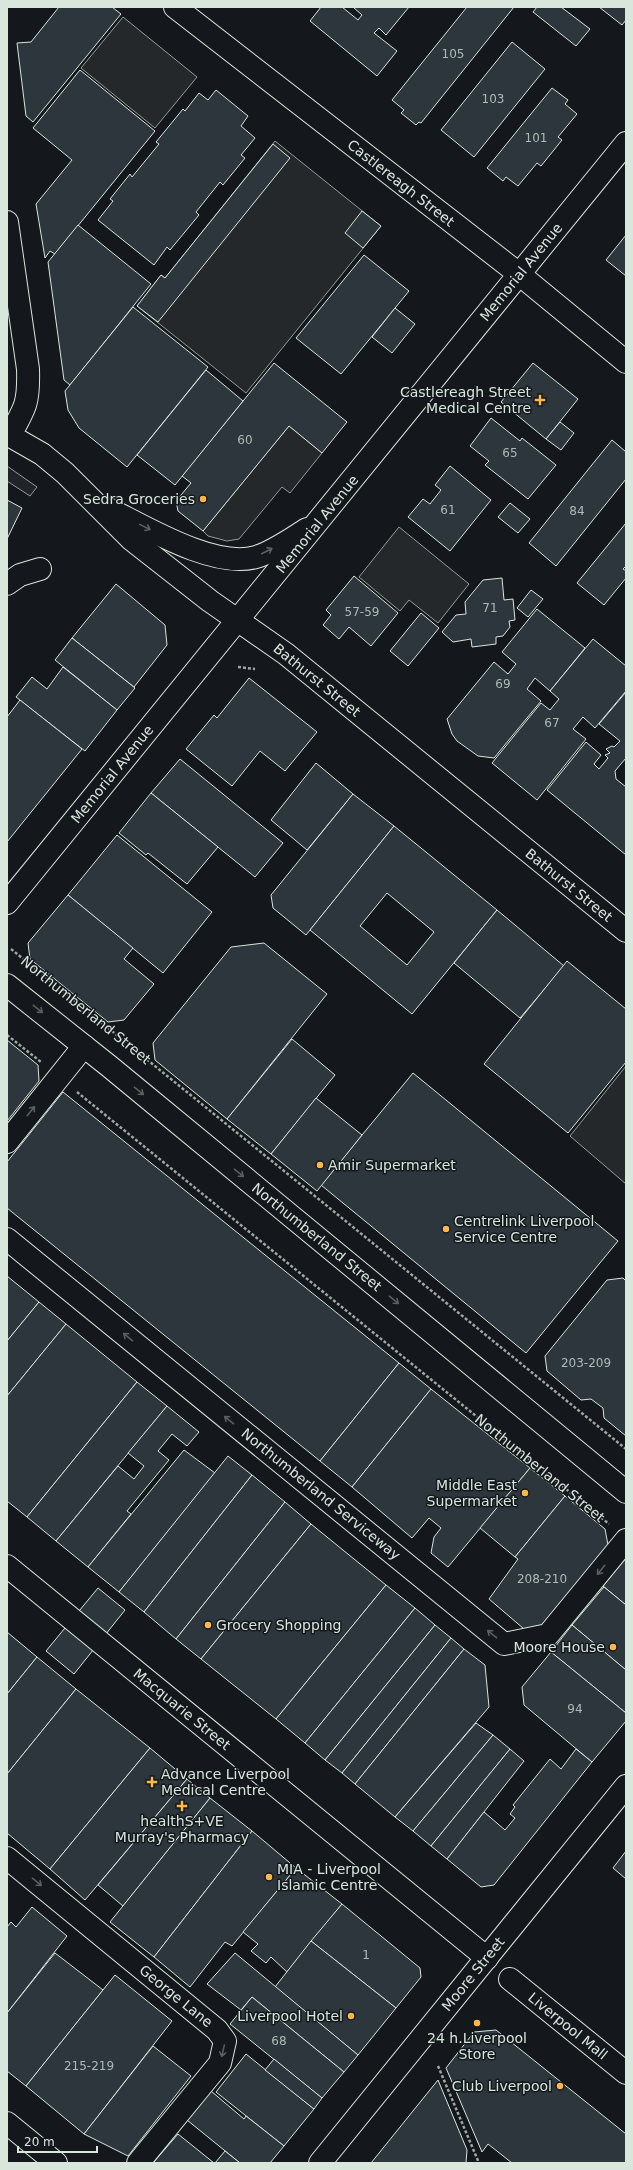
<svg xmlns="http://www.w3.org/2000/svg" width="633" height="2170" viewBox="0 0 633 2170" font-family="'DejaVu Sans',sans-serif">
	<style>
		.green { fill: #202428; stroke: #939e99 }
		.parking { fill: #24282b; stroke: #939e99 }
		.building { fill: #2c363c; stroke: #d8e6dc; fill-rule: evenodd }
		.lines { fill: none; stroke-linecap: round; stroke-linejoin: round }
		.minor-casing { stroke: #d8e6dc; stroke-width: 24 }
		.path { stroke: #9da8a2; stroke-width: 2.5; stroke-dasharray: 3 2; stroke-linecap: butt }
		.minor { stroke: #14181c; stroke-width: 22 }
		.oneway { stroke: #59605f }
		.poi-dot { fill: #ffb74d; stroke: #14181c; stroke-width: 1.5 }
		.labels { text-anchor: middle; stroke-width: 3; stroke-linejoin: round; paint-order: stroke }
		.number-label { font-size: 12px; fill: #adbab4 }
		.street-label { font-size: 14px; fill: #d8e6dc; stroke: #14181c }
		.poi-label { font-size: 14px; fill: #d8e6dc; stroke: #14181c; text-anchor: end }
	</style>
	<rect width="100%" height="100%" fill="#14181c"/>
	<polygon class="green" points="7,466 37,487 30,496 7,481"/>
	<g class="parking">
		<polygon points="123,17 197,77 155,128 81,68"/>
		<polygon points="275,141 381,226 246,393 137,306 161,275 165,278"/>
		<polygon points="289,426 322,453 290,493 282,487 239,539 227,541 208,536 203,531"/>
		<polygon points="399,527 469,584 438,623 409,600 400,611 359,577"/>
		<polygon points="626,1066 626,1184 570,1136"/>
	</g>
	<g class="building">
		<polygon points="59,7 112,7 121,14 33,122 26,116 17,43 31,42"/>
		<polygon points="321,7 342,7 358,20 362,15 353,7 409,7 386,35 379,28 374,33 397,51 377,76 310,21"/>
		<polygon points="467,7 514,7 421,123 419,122 416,125 401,113 404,110 392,100"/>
		<polygon points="537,7 561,7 590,29 576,46 533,12"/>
		<polygon points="599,7 626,7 626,20 622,25"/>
		<polygon points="512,42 545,69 474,157 441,130"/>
		<polygon points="80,70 155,131 55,254 50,251 45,258 36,204 72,160 33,128"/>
		<polygon points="552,88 568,100 565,104 577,114 558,137 562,140 541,166 537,163 518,186 506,177 503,181 487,168"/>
		<polygon points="216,90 248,116 241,126 255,138 241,155 245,158 223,185 220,182 196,212 199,215 170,250 167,247 154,265 98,220 113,201 110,199 130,174 132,177 159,144 156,142 183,109 185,111 199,93 208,100"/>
		<polygon points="273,144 290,158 158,322 137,306 161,275 165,278"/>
		<polygon points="362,211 381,226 363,248 345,233"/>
		<polygon points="78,225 151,284 70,385 64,380 48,262"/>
		<polygon points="626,235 626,276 606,260"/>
		<polygon points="364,255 409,291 341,374 296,338"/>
		<polygon points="133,307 208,367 127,467 79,428 68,410 65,391"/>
		<polygon points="395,308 415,324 392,353 372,337"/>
		<polygon points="274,363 347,422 322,453 289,426 203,531 178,511 176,501 191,483 182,476"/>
		<polygon points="533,363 578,399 546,439 501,402"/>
		<polygon points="206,370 243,401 175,485 137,455"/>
		<polygon points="491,418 520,441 522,438 556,465 528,499 485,465 489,461 470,446"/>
		<polygon points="560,422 574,433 561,450 546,439"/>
		<polygon points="612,440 626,452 626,479 556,566 529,543"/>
		<polygon points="450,466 491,500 450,551 408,517 423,499 430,504 441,490 435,485"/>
		<polygon points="7,500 22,508 7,539"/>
		<polygon points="510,503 530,519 518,533 498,517"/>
		<polygon points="626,523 626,566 623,569 626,571 626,578 604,605 577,583"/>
		<polygon points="354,576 398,613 371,646 349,627 339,639 323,625 331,615 326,610"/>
		<polygon points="502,578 504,600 513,599 515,620 509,621 510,627 503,636 496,637 496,644 472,647 471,639 453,642 442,632 456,615 466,614 465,602 483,580"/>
		<polygon points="116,584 165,625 167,645 134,687 72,638"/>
		<polygon points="531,590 543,599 528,617 517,608"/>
		<polygon points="537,609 585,648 550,691 535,678 527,689 541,701 494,758 478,756 457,741 452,734 447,719 494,662 508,674 516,664 502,652"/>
		<polygon points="421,613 439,628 408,666 390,651"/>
		<polygon points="72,638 135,688 117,710 55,660"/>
		<polygon points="593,639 626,666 626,691 595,728 583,717 573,729 586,739 537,800 492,763 541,703 550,710 559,699 550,691"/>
		<polygon points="63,667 117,710 85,751 16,697 32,677 47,689"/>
		<polygon points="249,678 317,732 285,771 260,751 232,786 186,749 214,715 217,718"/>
		<polygon points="626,692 626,758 615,771 616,779 626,787 626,855 547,790 586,742 601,755 594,764 599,769 608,758 605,755 610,753 606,749 612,746 614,747 620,741 599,724"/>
		<polygon points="20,700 82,749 7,842 7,717"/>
		<polygon points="180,759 283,843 255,877 151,793"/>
		<polygon points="316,763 353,794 307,850 271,820"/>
		<polygon points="151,793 218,847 187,884 148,853 146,855 119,833"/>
		<polygon points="353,794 394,826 306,935 273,908 271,895"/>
		<path d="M394 826 497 910 412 1014 310 930ZM387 893 434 932 407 965 360 926Z"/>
		<polygon points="117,835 212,912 163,973 68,895"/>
		<polygon points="68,895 133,948 124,959 154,984 124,1020 108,1022 30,959 28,943"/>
		<polygon points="497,910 564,966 520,1018 454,963"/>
		<polygon points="264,943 327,994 227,1119 155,1060 153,1043 231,947"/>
		<polygon points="567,961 626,1009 626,1062 568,1133 484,1064"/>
		<polygon points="292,1039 335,1075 271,1154 227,1119"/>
		<polygon points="7,1040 38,1065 39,1081 7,1121"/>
		<polygon points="413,1073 618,1241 526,1353 321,1185"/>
		<polygon points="63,1092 399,1363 320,1461 7,1208 7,1162"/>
		<polygon points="316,1098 362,1135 317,1191 271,1154"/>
		<polygon points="7,1276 39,1302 7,1341"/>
		<polygon points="623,1278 626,1281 626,1436 604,1418 603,1408 591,1399 581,1400 547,1371 545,1356 607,1280"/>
		<polygon points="39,1302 66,1324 7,1396 7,1341"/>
		<polygon points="66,1324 137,1382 27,1517 7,1501 7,1396"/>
		<polygon points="399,1363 431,1389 352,1487 320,1461"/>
		<polygon points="137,1382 167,1406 56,1541 27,1517"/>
		<polygon points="431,1389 530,1468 448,1567 431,1553 434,1537 441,1528 429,1518 412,1538 352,1487"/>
		<polygon points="167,1406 199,1432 187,1446 172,1434 158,1451 169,1460 127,1511 131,1514 88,1567 56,1541 118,1466 134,1479 144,1466 128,1453"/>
		<polygon points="184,1450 215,1473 119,1592 88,1567"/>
		<polygon points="228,1456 252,1475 144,1612 119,1592"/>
		<polygon points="530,1468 565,1496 515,1557 480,1528"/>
		<polygon points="252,1475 285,1502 176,1639 144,1612"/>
		<polygon points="565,1496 605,1529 608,1545 540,1628 524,1629 489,1599 518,1559 515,1557"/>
		<polygon points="285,1502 311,1524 201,1659 176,1639"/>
		<polygon points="311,1524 386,1585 276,1719 201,1659"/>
		<polygon points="625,1558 626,1558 626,1605 603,1586"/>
		<polygon points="386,1585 415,1608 305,1743 276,1719"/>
		<polygon points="604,1587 626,1605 626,1670 572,1625"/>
		<polygon points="98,1588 125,1610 74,1674 46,1651"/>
		<polygon points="415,1608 435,1625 325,1760 305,1743"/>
		<polygon points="435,1625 451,1638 342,1773 325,1760"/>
		<polygon points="572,1625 626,1670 626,1713 551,1652"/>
		<polygon points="7,1632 37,1657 7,1694"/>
		<polygon points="451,1638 464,1649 355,1784 342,1773"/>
		<polygon points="464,1649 485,1665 489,1707 395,1817 355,1784"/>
		<polygon points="551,1652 626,1713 626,1721 592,1762 524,1705 522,1687"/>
		<polygon points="37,1657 76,1689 7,1774 7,1694"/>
		<polygon points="76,1689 150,1748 50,1869 7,1833 7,1774"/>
		<polygon points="476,1723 493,1735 413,1831 395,1817"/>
		<polygon points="493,1735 510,1749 431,1846 413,1831"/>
		<polygon points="150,1748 187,1779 85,1900 50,1869"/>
		<polygon points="510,1749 524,1761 447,1859 431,1846"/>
		<polygon points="576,1749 592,1762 494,1885 481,1887 447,1859 484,1812 505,1830 515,1818 510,1814 515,1807 513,1805 550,1759 561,1769"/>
		<polygon points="187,1779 210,1798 123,1906 98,1885"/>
		<polygon points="210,1798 252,1831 154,1957 110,1922"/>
		<polygon points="252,1831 296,1868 232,1946 225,1942 190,1987 154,1957"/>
		<polygon points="626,1851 626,1879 613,1868"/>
		<polygon points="296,1868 342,1904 287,1972 271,1957 266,1963 251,1951 258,1944 243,1932"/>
		<polygon points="342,1904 420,1968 421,1977 396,2008 311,1941"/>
		<polygon points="32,1907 67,1936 7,2013 7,1927 11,1922 16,1927"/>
		<polygon points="311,1941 396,2008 358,2055 275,1987"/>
		<polygon points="55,1953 103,1990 26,2086 7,2071 7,2013"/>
		<polygon points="235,1953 358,2055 344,2072 252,1997 241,2010 207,1984"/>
		<polygon points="115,1975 172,2021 84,2134 26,2086"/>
		<polygon points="252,1997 344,2072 322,2098 230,2024"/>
		<polygon points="496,2030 626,2134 626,2163 512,2163 488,2144 482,2152 446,2068 474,2032"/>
		<polygon points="153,2046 191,2076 128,2156 84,2134"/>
		<polygon points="246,2054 314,2109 284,2146 216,2092"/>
		<polygon points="274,2059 322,2098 314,2109 265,2070"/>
		<polygon points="438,2080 467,2150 466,2163 371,2163"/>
		<polygon points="211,2091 244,2119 246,2116 284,2146 270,2163 240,2163 187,2120"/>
		<polygon points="178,2134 214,2163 153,2163"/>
		<polygon points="225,2151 240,2163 215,2163"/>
	</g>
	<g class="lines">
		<defs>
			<g id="minor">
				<polyline points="175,7 519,274 626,362"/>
				<path d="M7 222 28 369C29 402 26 407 10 435"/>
				<polyline points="7,434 42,454 65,473 131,539 210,601 286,654 626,931"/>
				<path d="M111 510C147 528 215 569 256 557 273 552 291 539 307 529"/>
				<polyline points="7,584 20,575 40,569"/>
				<polyline points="7,903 626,143"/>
				<polyline points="7,985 109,1066 626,1492"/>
				<polyline points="7,1142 84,1046"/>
				<polyline points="7,1239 504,1644 548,1635 626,1540"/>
				<polyline points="7,1566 487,1958"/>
				<polyline points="7,1858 217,2030 225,2041 220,2063 138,2163"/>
				<polyline points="510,1979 626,2073"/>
				<polyline points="7,2123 56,2163"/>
				<polyline points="320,2163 626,1786"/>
			</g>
		</defs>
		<use href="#minor" class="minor-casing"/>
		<g class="path">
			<polyline points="238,667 255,669"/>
			<polyline points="11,949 626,1449"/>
			<polyline points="7,1035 41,1062"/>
			<polyline points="77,1092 609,1524"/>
			<polyline points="438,2066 479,2163"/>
		</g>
		<use href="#minor" class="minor"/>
	</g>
	<defs><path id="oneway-shaft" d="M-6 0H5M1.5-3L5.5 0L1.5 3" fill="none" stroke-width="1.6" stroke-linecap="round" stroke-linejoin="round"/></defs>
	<g class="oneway">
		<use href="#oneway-shaft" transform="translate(145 527) rotate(26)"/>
		<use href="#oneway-shaft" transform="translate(267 551) rotate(-27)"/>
		<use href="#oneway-shaft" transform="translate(38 1009) rotate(38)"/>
		<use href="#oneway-shaft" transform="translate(139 1091) rotate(39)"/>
		<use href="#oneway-shaft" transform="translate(31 1111) rotate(-51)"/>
		<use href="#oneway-shaft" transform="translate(239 1173) rotate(39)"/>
		<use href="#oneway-shaft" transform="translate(394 1300) rotate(39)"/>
		<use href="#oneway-shaft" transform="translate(128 1337) rotate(-141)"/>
		<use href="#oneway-shaft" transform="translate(229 1420) rotate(-141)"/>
		<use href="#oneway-shaft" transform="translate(601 1570) rotate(129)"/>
		<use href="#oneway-shaft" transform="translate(492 1634) rotate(-141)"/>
		<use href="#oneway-shaft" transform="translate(37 1882) rotate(39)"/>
		<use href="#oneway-shaft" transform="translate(223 2051) rotate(103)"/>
	</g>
	<g class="poi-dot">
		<path d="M538 394h4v4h4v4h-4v4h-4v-4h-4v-4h4z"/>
		<circle cx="203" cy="499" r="4"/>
		<circle cx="320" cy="1165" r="4"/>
		<circle cx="446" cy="1229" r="4"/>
		<circle cx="525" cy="1493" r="4"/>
		<circle cx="208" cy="1625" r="4"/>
		<circle cx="613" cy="1647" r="4"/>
		<path d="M150 1776h4v4h4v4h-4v4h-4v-4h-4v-4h4z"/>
		<path d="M180 1800h4v4h4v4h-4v4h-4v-4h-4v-4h4z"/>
		<circle cx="269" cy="1877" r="4"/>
		<circle cx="351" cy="2016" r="4"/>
		<circle cx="477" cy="2023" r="4"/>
		<circle cx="560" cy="2086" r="4"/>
	</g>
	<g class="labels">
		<g class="number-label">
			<text x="453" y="58">105</text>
			<text x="493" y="103">103</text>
			<text x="536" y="142">101</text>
			<text x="245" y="444">60</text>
			<text x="510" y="457">65</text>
			<text x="448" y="514">61</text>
			<text x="577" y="515">84</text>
			<text x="490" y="612">71</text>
			<text x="362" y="616">57-59</text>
			<text x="503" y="688">69</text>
			<text x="552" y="727">67</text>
			<text x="586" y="1367">203-209</text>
			<text x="542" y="1583">208-210</text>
			<text x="575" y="1713">94</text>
			<text x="366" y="1959">1</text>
			<text x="279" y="2045">68</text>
			<text x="89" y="2070">215-219</text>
		</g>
		<g class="street-label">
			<text transform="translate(401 183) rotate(38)" y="5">Castlereagh Street</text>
			<text transform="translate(521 272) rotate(-51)" y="5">Memorial Avenue</text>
			<text transform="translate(317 524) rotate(-51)" y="5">Memorial Avenue</text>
			<text transform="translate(317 680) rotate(39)" y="5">Bathurst Street</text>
			<text transform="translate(112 774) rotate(-51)" y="5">Memorial Avenue</text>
			<text transform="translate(569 885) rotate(39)" y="5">Bathurst Street</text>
			<text transform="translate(86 1010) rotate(39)" y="5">Northumberland Street</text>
			<text transform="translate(317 1237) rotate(39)" y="5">Northumberland Street</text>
			<text transform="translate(540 1468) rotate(39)" y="5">Northumberland Street</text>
			<text transform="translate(321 1494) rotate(39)" y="5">Northumberland Serviceway</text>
			<text transform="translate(182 1709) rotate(39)" y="5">Macquarie Street</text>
			<text transform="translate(473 1974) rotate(-51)" y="5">Moore Street</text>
			<text transform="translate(176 1996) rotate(39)" y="5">George Lane</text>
			<text transform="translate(568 2026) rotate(39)" y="5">Liverpool Mall</text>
		</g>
		<g class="poi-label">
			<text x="531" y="397">Castlereagh Street<tspan x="531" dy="16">Medical Centre</tspan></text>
			<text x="195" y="504">Sedra Groceries</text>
			<text x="328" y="1170" text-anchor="start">Amir Supermarket</text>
			<text x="454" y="1226" text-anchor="start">Centrelink Liverpool<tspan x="454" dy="16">Service Centre</tspan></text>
			<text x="517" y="1490">Middle East<tspan x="517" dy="16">Supermarket</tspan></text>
			<text x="216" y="1630" text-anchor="start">Grocery Shopping</text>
			<text x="605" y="1652">Moore House</text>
			<text x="161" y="1779" text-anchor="start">Advance Liverpool<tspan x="161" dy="16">Medical Centre</tspan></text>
			<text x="182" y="1826" text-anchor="middle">healthS+VE<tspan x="182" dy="16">Murray's Pharmacy</tspan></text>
			<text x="277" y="1874" text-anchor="start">MIA - Liverpool<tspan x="277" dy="16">Islamic Centre</tspan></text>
			<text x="343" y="2021">Liverpool Hotel</text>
			<text x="477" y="2043" text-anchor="middle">24 h.Liverpool<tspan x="477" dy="16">Store</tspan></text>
			<text x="552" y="2091">Club Liverpool</text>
		</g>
	</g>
	<rect width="633" height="2170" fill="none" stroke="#d8e6dc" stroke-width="16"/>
	<path d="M18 2146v6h79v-6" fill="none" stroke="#d8e6dc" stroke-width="2"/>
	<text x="24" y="2146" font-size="12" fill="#d8e6dc" stroke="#14181c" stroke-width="3" paint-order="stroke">20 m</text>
</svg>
